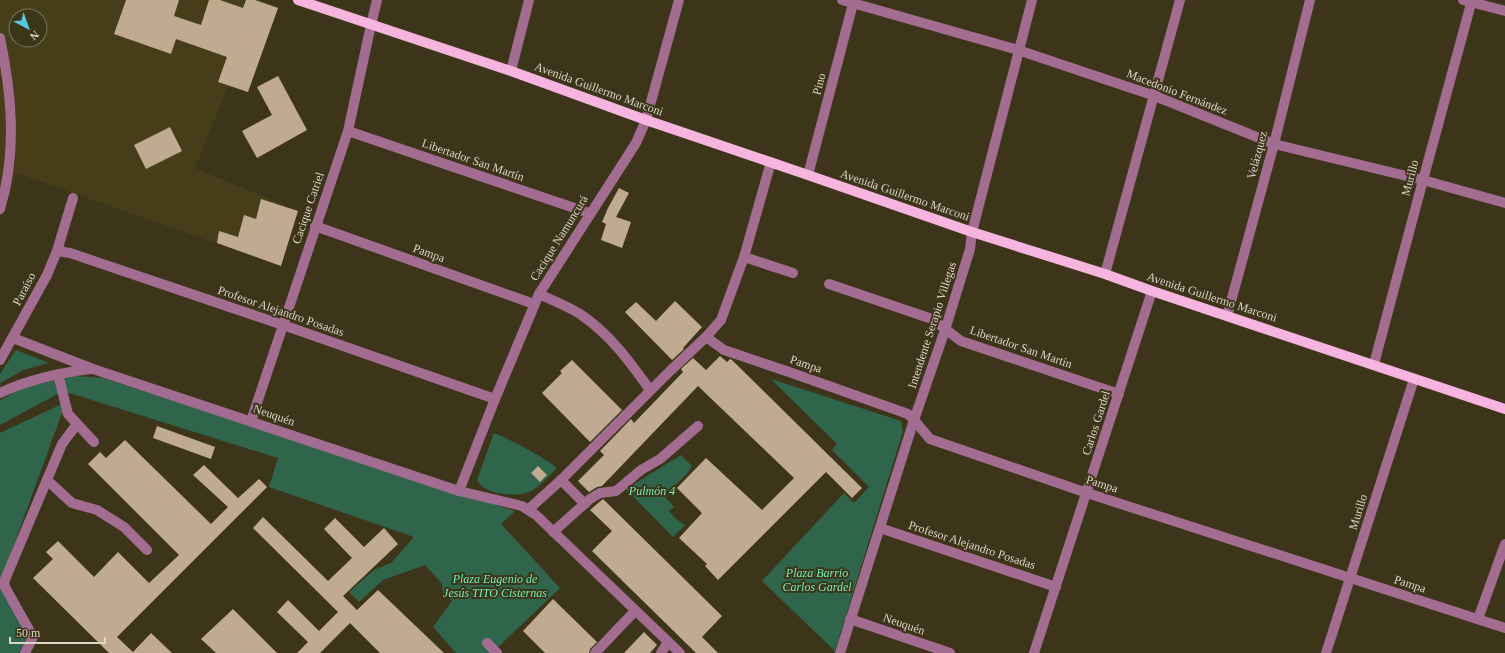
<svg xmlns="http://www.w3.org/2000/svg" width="1505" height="653" viewBox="0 0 1505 653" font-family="Georgia,serif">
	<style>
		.built { fill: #463d19; fill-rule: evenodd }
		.green { fill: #2f664b }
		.building { fill: #c0aa90 }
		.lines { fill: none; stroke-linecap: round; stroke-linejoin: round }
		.minor { stroke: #a26d90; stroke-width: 10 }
		.major { stroke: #f6b5df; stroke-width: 10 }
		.labels { text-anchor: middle; stroke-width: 4; stroke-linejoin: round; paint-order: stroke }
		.street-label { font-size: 12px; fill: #dbd6c6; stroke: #3d351a }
		.park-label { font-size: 12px; font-style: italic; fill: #6cf4b3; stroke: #3d351a }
	</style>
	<rect width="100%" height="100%" fill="#3d351a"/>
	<path class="built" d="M0 0H260L279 6 248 92 228 86 195 168 298 211 281 266 16 173 0 219ZM16 16H40V40H16Z"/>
	<g class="green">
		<polygon points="16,350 49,363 23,370 0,383 0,374"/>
		<polygon points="75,376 103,378 515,511 501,524 560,588 492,653 456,653 433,627 452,601 443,592 442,584 425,565 383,580 359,602 349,592 374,570 391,563 414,537 269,487 278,458 63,391 0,425 0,400 25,387"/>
		<polygon points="771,379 901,421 903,431 835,651 762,581 844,493 854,503 869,487 832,450 837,444"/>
		<polygon points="66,402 0,583 0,433"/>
		<path d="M494 433C517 443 538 454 557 468 548 477 538 489 526 493 519 496 498 494 491 491 485 489 480 485 477 480Z"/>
		<polygon points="681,455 692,466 686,475 673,487 673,490 666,498 674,507 669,511 676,519 685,525 673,537 626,489"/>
		<polygon points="0,587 28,635 19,653 0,653"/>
	</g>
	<g class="building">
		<polygon points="126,0 179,0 174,16 201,25 209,0 220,0 243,8 246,0 255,0 278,8 248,92 218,82 227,57 176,39 171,54 114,34"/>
		<polygon points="278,76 307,130 257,158 242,131 272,115 257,87"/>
		<polygon points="170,127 182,151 146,169 134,145"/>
		<polygon points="619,188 629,193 616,217 631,222 622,248 601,240 606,224 602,222 608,208"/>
		<polygon points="261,199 298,211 281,266 217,243 219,231 238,237 244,215 256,219"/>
		<polygon points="675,301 702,327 683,348 684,349 672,360 625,312 636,302 656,321"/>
		<polygon points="720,356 727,362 730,359 732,360 862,488 852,498 826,472 718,580 705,566 707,564 679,538 702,513 677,488 706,458 762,510 794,478 698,386 602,486 597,487 589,492 578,481 604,455 600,451 631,419 634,423 683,372 681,369 693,358 706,370"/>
		<polygon points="572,360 622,410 590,442 542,393 562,373 560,371"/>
		<polygon points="157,426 215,447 211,459 153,438"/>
		<polygon points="125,440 211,524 228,507 193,475 204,465 238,498 259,479 267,487 117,637 133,652 151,633 172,653 109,653 33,578 53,559 46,552 58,541 94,577 118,552 149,583 179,555 88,464 100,452 106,458"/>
		<polygon points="538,466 547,475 540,482 531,473"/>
		<polygon points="603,499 722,616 702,637 718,653 696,653 592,551 612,531 590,510"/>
		<polygon points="263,517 328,581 352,558 324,529 335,518 364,547 384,528 398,544 343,596 357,610 378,590 444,653 380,653 350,623 320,653 297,653 308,642 277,612 288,600 319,631 338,612 253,528"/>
		<polygon points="553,599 597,642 590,649 589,653 545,653 523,631"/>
		<polygon points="233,609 277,653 216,653 201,639"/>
		<polygon points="644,632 657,645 650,653 624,653"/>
	</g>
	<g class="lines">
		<g class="minor">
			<polyline points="842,0 1018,50 1155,96 1274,144 1423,180 1505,203"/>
			<polyline points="1463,0 1505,11"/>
			<path d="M0 38C12 95 17 153 0 209"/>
			<polyline points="511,71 529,0"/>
			<polyline points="348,131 589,213"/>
			<polyline points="808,175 854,0"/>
			<polyline points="315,226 534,304"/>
			<polyline points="57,251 70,253 283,325 495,399"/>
			<polyline points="744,257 793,273"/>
			<polyline points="1105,274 1180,0"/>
			<polyline points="829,284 932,319 961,341 1119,394"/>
			<path d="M539 294C552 300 567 306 580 314 610 334 630 362 650 390"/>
			<polyline points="1227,316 1274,144 1310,0"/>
			<polyline points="706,337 724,350 792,373 908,414 914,420 930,439 1087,493 1505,628"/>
			<polyline points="13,338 93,369 459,491 522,506 536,515 680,653"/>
			<polyline points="0,360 47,275 57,251 73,198"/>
			<polyline points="1374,364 1423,180 1472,0"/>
			<polyline points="58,374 68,414 94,442"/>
			<path d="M0 393C29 379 59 373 91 369"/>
			<polyline points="251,421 348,131 371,25 377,0"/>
			<polyline points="47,480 72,503 97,510 124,527 147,550"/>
			<polyline points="561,480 585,504"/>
			<polyline points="459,491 495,399 539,294 636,143 646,120 679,0"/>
			<polyline points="529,509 561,480 670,371 706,337 721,320 744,257 771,162"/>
			<polyline points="880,528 1056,587"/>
			<polyline points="553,532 590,499 600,493 616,491 641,470 660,459 698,426"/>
			<polyline points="850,619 950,653"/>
			<polyline points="1478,619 1505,544"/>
			<polyline points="487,643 497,653"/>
			<polyline points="25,653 33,637 5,587 4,582 62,444 77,424"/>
			<polyline points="595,653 635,611"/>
			<polyline points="661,653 668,642"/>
			<polyline points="840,653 914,420 945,330 970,249 972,232 1032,0"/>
			<polyline points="1034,653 1152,291"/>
			<polyline points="1326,653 1414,379"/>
		</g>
		<polyline class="major" points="298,0 511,71 646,120 808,175 972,232 1105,274 1152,291 1505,409"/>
	</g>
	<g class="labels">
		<g class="street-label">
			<text transform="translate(819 84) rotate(-75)" y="4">Pino</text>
			<text transform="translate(599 89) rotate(20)" y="4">Avenida Guillermo Marconi</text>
			<text transform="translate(1177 92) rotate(21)" y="4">Macedonio Fernández</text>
			<text transform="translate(1257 155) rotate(-75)" y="4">Velázquez</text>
			<text transform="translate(473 160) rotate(19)" y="4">Libertador San Martín</text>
			<text transform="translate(1410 178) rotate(-75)" y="4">Murillo</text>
			<text transform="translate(905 195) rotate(19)" y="4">Avenida Guillermo Marconi</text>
			<text transform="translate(308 208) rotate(-71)" y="4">Cacique Catriel</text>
			<text transform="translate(559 238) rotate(-58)" y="4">Cacique Namuncurá</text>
			<text transform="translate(429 253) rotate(20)" y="4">Pampa</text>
			<text transform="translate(24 289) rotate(-62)" y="4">Paraíso</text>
			<text transform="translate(1212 297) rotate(18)" y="4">Avenida Guillermo Marconi</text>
			<text transform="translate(281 311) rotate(19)" y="4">Profesor Alejandro Posadas</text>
			<text transform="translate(932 325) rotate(-72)" y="4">Intendente Serapio Villegas</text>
			<text transform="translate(1021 347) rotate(19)" y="4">Libertador San Martín</text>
			<text transform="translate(806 364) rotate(19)" y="4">Pampa</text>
			<text transform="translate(274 415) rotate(19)" y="4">Neuquén</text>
			<text transform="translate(1096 423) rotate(-72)" y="4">Carlos Gardel</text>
			<text transform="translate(1102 484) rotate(18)" y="4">Pampa</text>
			<text transform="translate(1358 512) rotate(-72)" y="4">Murillo</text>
			<text transform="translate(972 545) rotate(18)" y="4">Profesor Alejandro Posadas</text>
			<text transform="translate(1410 584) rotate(18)" y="4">Pampa</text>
			<text transform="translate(904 624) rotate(19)" y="4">Neuquén</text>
		</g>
		<g class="park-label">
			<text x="652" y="495">Pulmón 4</text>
			<text x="817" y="577">Plaza Barrio<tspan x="817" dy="14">Carlos Gardel</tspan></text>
			<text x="495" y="583">Plaza Eugenio de<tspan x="495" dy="14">Jesús TITO Cisternas</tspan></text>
		</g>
	</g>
	<g transform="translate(28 28) rotate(139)"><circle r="19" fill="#3d351a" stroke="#7c755f"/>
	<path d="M0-3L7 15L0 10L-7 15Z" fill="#54cadd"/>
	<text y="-6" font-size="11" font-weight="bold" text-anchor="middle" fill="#dbd6c6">N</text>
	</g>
	<path d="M10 637v6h95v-6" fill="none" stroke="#dbd6c6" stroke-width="2"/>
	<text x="16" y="637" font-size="12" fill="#dbd6c6" stroke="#3d351a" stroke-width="3" paint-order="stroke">50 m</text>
</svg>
